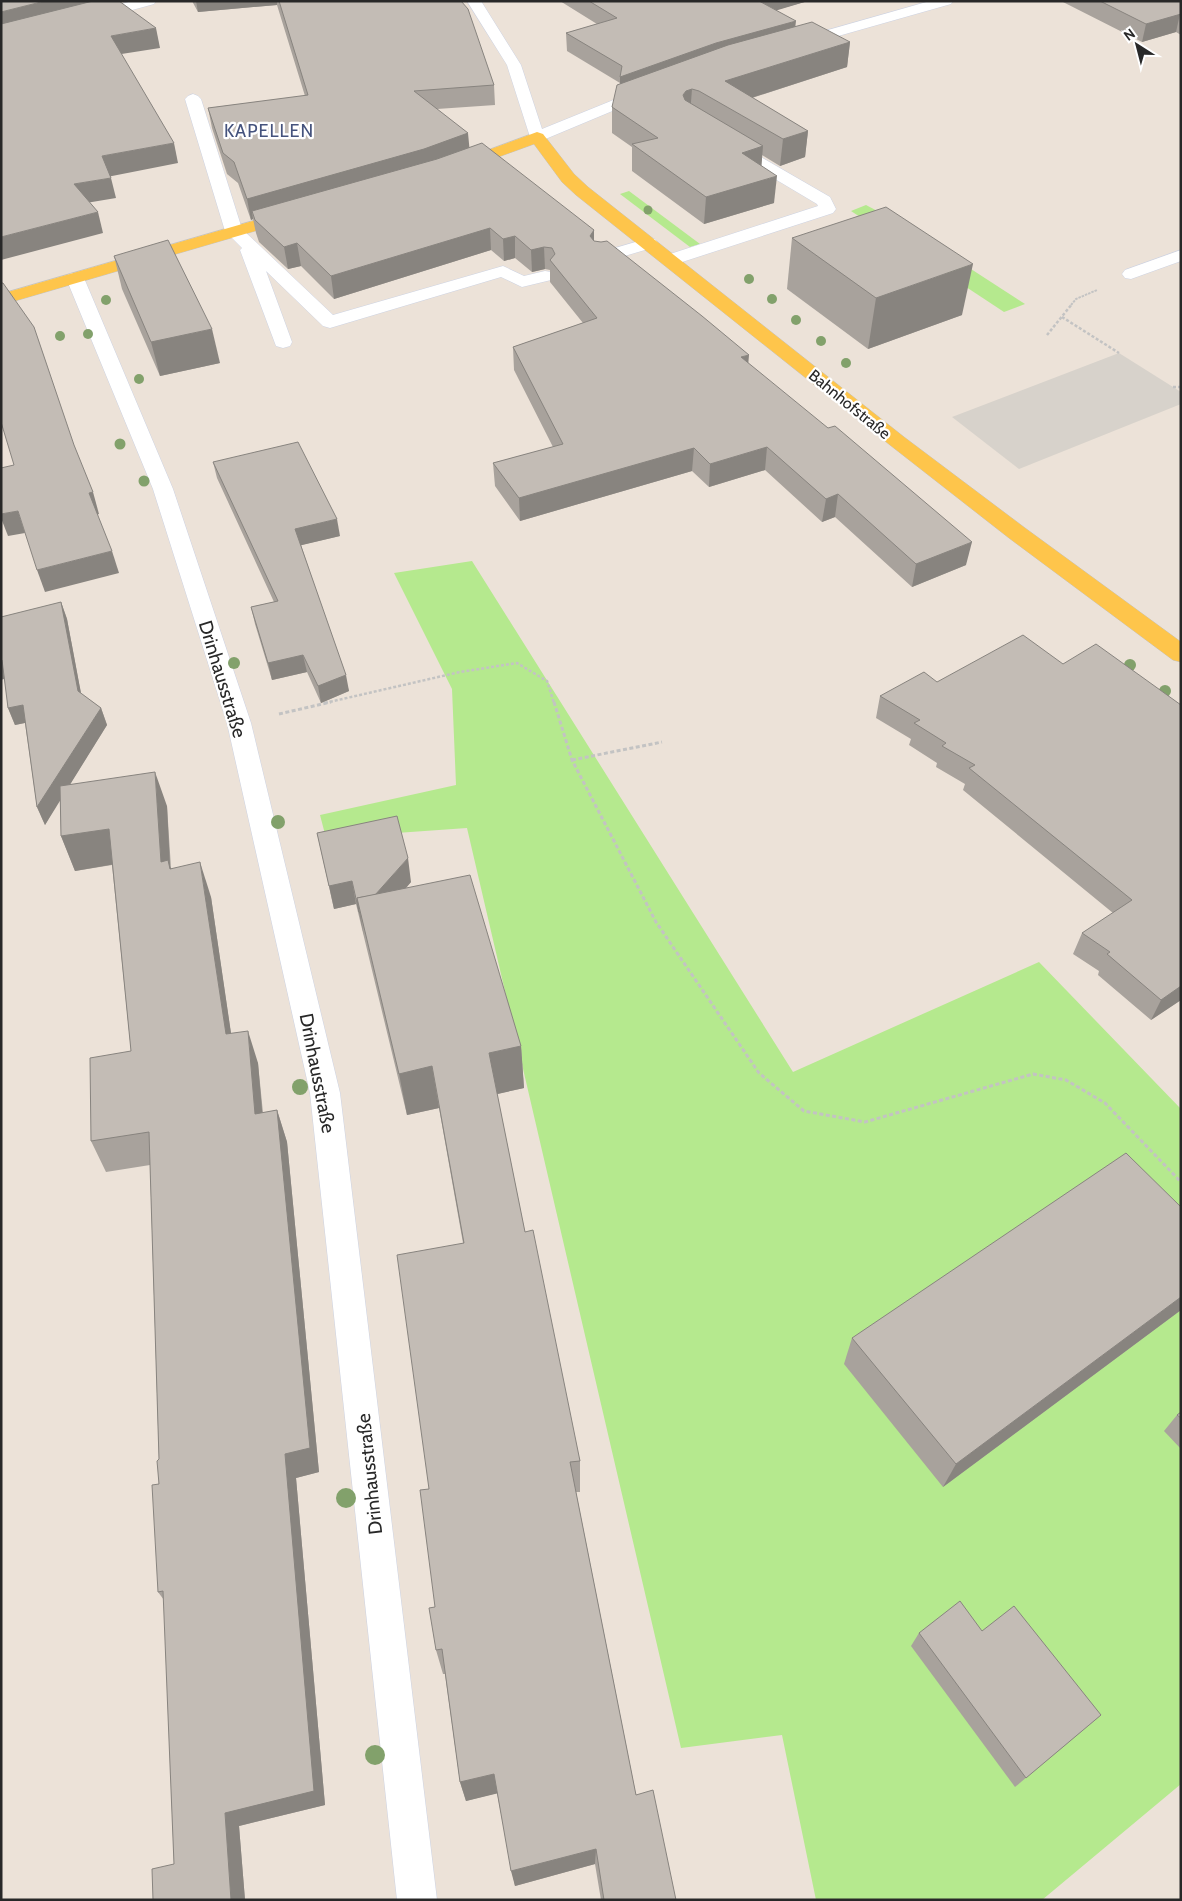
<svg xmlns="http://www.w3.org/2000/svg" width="1182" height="1901" viewBox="0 0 1182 1901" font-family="Cabin,sans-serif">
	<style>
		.green { fill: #b5e98e }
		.plaza { fill: #d7d2cb }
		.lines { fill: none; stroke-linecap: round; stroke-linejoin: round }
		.minor-casing { stroke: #cdd3e3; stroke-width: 1 }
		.major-casing { stroke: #c3c3c3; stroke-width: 1 }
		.path-far2 { stroke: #c3c3c3; stroke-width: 2; stroke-dasharray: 2.5 1; stroke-linecap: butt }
		.path-far1 { stroke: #c3c3c3; stroke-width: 2.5; stroke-dasharray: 3 2; stroke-linecap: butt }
		.path { stroke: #c3c3c3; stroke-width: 3; stroke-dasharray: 4 2.5; stroke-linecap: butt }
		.minor { fill: #fff; fill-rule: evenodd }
		.major { fill: #fec54b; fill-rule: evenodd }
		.tree { fill: #82a16b }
		.wall { fill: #a8a29c }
		.shaded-wall { fill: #88847f }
		.building { fill: #c3bcb5; stroke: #88847f }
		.labels { text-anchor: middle; stroke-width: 4.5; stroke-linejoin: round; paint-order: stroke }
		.far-street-label { font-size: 16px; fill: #282828; stroke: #fff }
		.far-quarter-label { font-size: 18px; letter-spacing: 1px; fill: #45537d; stroke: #fff }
		.street-label { font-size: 19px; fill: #282828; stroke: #fff }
	</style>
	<rect width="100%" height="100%" fill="#ece2d8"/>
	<g class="green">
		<polygon points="629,191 700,244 690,247 620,194"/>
		<polygon points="866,205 900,223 1025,304 1004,312 851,211"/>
		<polygon points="472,561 793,1072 1039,962 1181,1109 1181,1784 1042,1900 816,1900 782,1735 681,1748 467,828 326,838 320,815 456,785 452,689 394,573"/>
	</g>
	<polygon class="plaza" points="1119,353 1181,392 1181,404 1019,469 952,417"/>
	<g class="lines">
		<defs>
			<g id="minor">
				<polygon points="132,1 156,1 154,4 92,21 87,20 85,17 87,14"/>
				<polygon points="467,1 481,1 521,65 542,129 643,88 653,88 656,91 653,94 543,140 531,140 507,65"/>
				<polygon points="930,1 953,1 951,4 803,46 793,46 791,43 793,40"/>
				<polygon points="193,94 198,96 201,99 242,229 333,315 503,266 524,276 545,271 551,272 554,276 551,280 522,287 501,277 330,328 323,326 266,271 292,342 290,346 283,348 276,346 240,250 242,248 225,231 185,99 188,96"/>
				<polygon points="729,140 735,142 830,197 836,209 833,213 676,264 670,265 664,264 661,260 664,256 818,206 817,204 723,148 721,145 723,142"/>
				<polygon points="649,238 655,239 658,243 655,247 601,263 595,262 592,258 595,254"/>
				<polygon points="1181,250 1181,261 1131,279 1125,278 1122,274 1125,270"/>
				<polygon points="75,273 81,274 84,278 173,489 251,723 340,1093 437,1900 397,1900 310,1093 227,723 153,489 66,278 69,274"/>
			</g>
			<g id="major">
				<polygon points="537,132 543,134 574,174 588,187 904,437 1025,528 1181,642 1181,662 1173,660 1009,538 890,445 576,195 562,182 534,144 465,169 453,169 451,166 453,163"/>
				<polygon points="290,210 296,211 299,215 296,219 1,305 1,294"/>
			</g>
		</defs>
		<use href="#minor" class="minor-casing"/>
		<use href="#major" class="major-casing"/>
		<polyline class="path-far2" points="1071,305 1076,299 1097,290"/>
		<g class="path-far1">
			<polyline points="1062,317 1119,353"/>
			<polyline points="1047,335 1072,304"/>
			<polyline points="1173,387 1181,387"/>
			<polyline points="325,703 460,672 517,663 547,681 554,703"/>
		</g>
		<g class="path">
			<polyline points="554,702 572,760 656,922 759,1073 804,1111 865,1122 1033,1074 1066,1080 1105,1103 1181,1182"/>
			<polyline points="279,714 331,702"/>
			<polyline points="572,760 662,742"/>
		</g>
		<use href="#minor" class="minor"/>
		<use href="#major" class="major"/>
	</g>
	<g class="tree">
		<circle cx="648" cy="210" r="4.5"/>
		<circle cx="749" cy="279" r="5"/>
		<circle cx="772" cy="299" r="5"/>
		<circle cx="106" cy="300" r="5"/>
		<circle cx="796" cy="320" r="5"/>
		<circle cx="88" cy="334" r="5"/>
		<circle cx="60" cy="336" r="5"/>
		<circle cx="821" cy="341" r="5"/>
		<circle cx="846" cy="363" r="5"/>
		<circle cx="139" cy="379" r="5"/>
		<circle cx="120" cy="444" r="5.5"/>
		<circle cx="144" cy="481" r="5.5"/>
		<circle cx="234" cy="663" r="6"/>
		<circle cx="1130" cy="665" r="6"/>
		<circle cx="1165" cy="691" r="6"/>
		<circle cx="278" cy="822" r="7"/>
		<circle cx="300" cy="1087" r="8"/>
		<circle cx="346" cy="1498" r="10"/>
		<circle cx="375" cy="1755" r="10"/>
	</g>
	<g class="wall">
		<polygon points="192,1 461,1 494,85 495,105 437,109 469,147 594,230 594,241 748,363 966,565 912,587 835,517 822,522 765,470 709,487 692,471 520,521 495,486 493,463 553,447 514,370 513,347 583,323 550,282 550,270 545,269 532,272 515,258 504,261 491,250 334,299 301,266 288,269 259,242 256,233 253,219 251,220 238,183 227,174 212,128 208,108 305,96 277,5 198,12"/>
		<polygon points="560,1 808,1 776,10 795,26 850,42 847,67 752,98 808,131 805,157 780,166 762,155 761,166 774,203 704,224 632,171 632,147 612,133 612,107 620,83 567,51 566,33 597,24"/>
		<polygon points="1061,1 1181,1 1181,35 1176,32 1142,42"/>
		<polygon points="792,238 962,315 868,349 787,289"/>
		<polygon points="114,256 220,363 160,376 122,289"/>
		<polygon points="213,462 340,536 301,545 349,691 321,703 307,672 272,680 255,624 251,607 274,602 217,478"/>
		<polygon points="61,602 67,619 81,694 101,708 107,725 70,784 167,806 171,868 211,897 231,1034 258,1063 263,1113 277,1110 287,1142 319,1472 296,1478 325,1805 239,1826 245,1900 153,1900 174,1864 164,1600 158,1592 159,1459 150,1165 106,1172 91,1141 131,1051 112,865 75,871 61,836 60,799 45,825 37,807 25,723 15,725 8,708 5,679"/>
		<polygon points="1063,664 1181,705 1181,1000 1151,1020 1098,975 1099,971 1073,954 1082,933 1113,913 963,790 965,784 936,767 937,763 909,745 911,739 876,718 880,696 937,682"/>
		<polygon points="317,833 411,882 406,888 521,1046 524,1088 497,1094 525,1232 580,1461 580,1492 576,1492 636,1795 676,1900 601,1900 595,1864 515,1886 497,1793 466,1801 460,1782 445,1674 443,1674 436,1650 435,1607 429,1489 463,1243 439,1108 407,1115 356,904 334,909"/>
		<polygon points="1181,1207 1181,1310 943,1487 844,1364 852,1338"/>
		<polygon points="1181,1412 1181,1449 1164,1431 1177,1415"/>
		<polygon points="982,1631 1101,1715 1015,1787 911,1646 919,1633"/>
	</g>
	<g class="shaded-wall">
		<polygon points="45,1 103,1 1,33 1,12"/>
		<polygon points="196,1 277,1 277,5 198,12"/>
		<polygon points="755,1 808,1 754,17"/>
		<polygon points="1180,14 1176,32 1142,42 1146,24"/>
		<polygon points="796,21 794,38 620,96 620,77 716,43"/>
		<polygon points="156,28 160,48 115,55 111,36"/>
		<polygon points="850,42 847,67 726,106 725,81"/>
		<polygon points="692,89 690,115 683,95 686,91"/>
		<polygon points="808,131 805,157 780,166 783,139"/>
		<polygon points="468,133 470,154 252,211 253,219 251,220 247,199"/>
		<polygon points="174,143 178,163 107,177 102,156"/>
		<polygon points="763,146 761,172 742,153"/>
		<polygon points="777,176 774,203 704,224 706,197"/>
		<polygon points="111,178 116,198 80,204 74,184"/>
		<polygon points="98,212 103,233 1,260 1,237"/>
		<polygon points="490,228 491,250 334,299 331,276"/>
		<polygon points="594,230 594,253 590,236"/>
		<polygon points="515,236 515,258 504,261 503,239"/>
		<polygon points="297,243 301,266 288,269 284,247"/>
		<polygon points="544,247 545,269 532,272 531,250"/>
		<polygon points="973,264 962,315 868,349 876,298"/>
		<polygon points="212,329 220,363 160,376 151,342"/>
		<polygon points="749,355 747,378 741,357"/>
		<polygon points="767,447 765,470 709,487 710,464"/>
		<polygon points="694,448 692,471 520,521 519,498"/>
		<polygon points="93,492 99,514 96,515 89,493"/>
		<polygon points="838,494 835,517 822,522 826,499"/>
		<polygon points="18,511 25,533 8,536 1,518 1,514"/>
		<polygon points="337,519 340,536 298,546 295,529"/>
		<polygon points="972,542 966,565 912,587 916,564"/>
		<polygon points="112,551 119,573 45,592 37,570"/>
		<polygon points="61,602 67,619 84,709 78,691"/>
		<polygon points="303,655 307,672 272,680 268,663"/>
		<polygon points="1,660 2,660 9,677 1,680"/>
		<polygon points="346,675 349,691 321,703 318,686"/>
		<polygon points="23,705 29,722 15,725 8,708"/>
		<polygon points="101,708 107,725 45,825 37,807"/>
		<polygon points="155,772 167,806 170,866 180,895 161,862"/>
		<polygon points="109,829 121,863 75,871 61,836"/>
		<polygon points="408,858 411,882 366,934 360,912"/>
		<polygon points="200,862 211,897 236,1067 226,1034"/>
		<polygon points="352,881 356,904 334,909 329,886"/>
		<polygon points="359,912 360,912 364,936"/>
		<polygon points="1181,986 1181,1000 1151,1020 1161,1000"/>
		<polygon points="248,1031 258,1063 265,1145 255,1114"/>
		<polygon points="521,1046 524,1088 493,1095 489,1053"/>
		<polygon points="432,1066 439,1108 407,1115 399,1074"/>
		<polygon points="277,1110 287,1142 319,1472 296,1478 325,1805 239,1826 245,1900 231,1900 225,1813 285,1454"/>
		<polygon points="1181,1297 1181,1310 943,1487 956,1464"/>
		<polygon points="494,1774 499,1793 466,1801 460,1782"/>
		<polygon points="596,1849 595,1864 515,1886 511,1871"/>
	</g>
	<g class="building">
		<polygon points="1,1 45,1 1,12"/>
		<polygon points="93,1 119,1 156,28 111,36 174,143 102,156 111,178 74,184 98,212 1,237 1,24"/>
		<polygon points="279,1 461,1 468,9 494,85 414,91 468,133 424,149 247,199 234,162 223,153 208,108 308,95"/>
		<polygon points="589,1 759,1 796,21 716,43 620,77 622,66 566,33 617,18"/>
		<polygon points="1100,1 1181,1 1181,14 1146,24"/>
		<polygon points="812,22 850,42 725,81 808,131 783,139 699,91 692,89 686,91 683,95 685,100 763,146 742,153 777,176 706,197 632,144 658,138 612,107 617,85 728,45"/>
		<polygon points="482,143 594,230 590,236 594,241 601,242 607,241 702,316 749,355 741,357 828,428 835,426 972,542 916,564 838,494 826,499 767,447 710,464 694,448 519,498 493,463 563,444 513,347 597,318 550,260 555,254 552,248 544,247 531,250 515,236 503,239 490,228 331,276 297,243 284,247 255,220 252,211 437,159"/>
		<polygon points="886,207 973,264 876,298 792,238"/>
		<polygon points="168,240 212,329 151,342 114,256"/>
		<polygon points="1,283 3,283 34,327 74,445 93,492 89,493 112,551 37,570 18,511 1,514 1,468 14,465 1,422"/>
		<polygon points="298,442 337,519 295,529 346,675 318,686 303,655 268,663 251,607 278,601 213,462"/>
		<polygon points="61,602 78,691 101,708 37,807 23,705 8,708 2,660 1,660 1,617"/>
		<polygon points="1023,635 1063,664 1096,644 1181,705 1181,986 1161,1000 1107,954 1110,952 1082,933 1132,900 969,768 975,765 942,746 946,743 914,723 920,720 880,696 924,672 937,682"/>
		<polygon points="155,772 161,862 168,860 170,869 200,862 226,1034 248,1031 255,1114 277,1110 310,1448 285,1454 314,1791 225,1813 231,1900 153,1900 152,1869 174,1864 163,1591 158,1592 152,1485 159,1484 157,1461 159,1459 149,1132 91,1141 90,1058 131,1051 109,829 61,836 60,786"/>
		<polygon points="397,816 408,858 375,895 357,898 359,912 352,881 329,886 317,833"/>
		<polygon points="470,875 521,1046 489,1053 525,1232 533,1230 580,1461 570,1462 636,1795 653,1790 676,1900 604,1900 596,1849 511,1871 494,1774 460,1782 442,1649 436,1650 429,1608 435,1607 420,1490 429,1489 397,1255 464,1243 432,1066 399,1074 357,898"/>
		<polygon points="1126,1153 1181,1207 1181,1297 956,1464 852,1338"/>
		<polygon points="1181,1412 1181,1418 1177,1415"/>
		<polygon points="960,1601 982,1631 1014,1606 1101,1715 1026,1778 919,1633"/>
	</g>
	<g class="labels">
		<g class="far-street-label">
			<text transform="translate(850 404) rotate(39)" y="6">Bahnhofstraße</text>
		</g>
		<g class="far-quarter-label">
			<text x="269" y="137">KAPELLEN</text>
		</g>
		<g class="street-label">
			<text transform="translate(223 679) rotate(73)" y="7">Drinhausstraße</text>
			<text transform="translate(318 1073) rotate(79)" y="7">Drinhausstraße</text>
			<text transform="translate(369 1474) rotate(-96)" y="7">Drinhausstraße</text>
		</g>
	</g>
	<rect width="1182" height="1901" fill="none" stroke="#282828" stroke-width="5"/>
	<g transform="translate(1137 45) rotate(324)" stroke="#ffffff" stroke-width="4" paint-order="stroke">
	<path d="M0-4L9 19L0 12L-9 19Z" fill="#282828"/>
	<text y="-8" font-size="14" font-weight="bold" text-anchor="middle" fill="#282828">N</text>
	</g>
</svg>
